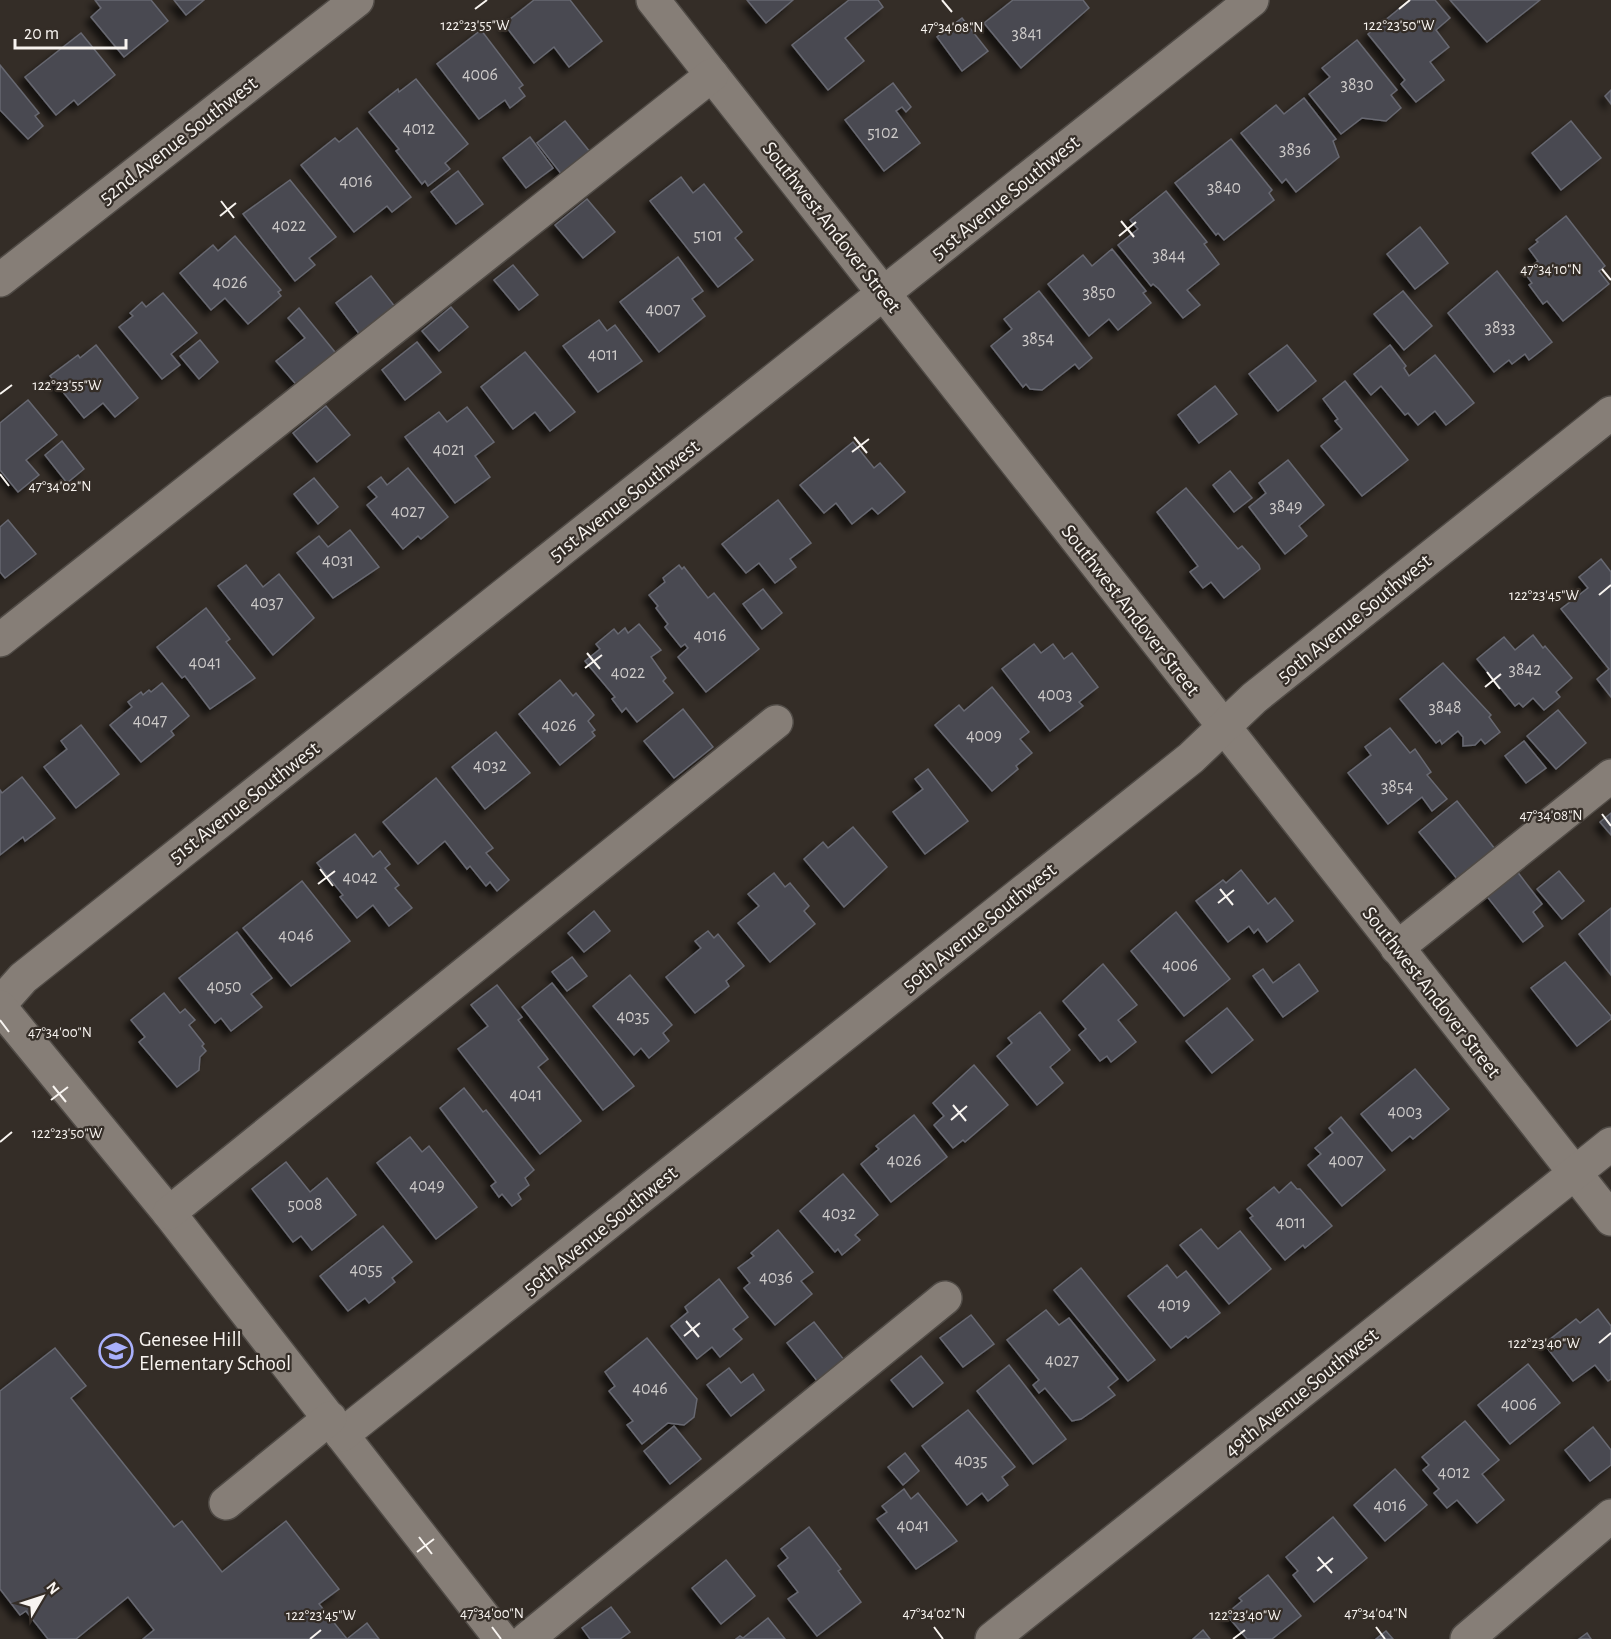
<svg xmlns="http://www.w3.org/2000/svg" width="1611" height="1639" viewBox="0 0 1611 1639" font-family="'Alegreya Sans',sans-serif">
	<style>
		.building { fill: #484951; stroke: #676871; stroke-width: 1.5; filter: url(#shadow) }
		.lines { fill: none; stroke-linecap: round; stroke-linejoin: round }
		.minor-casing { stroke: #504b46; stroke-width: 36 }
		.minor { stroke: #867e77; stroke-width: 33 }
		.ticks { fill: none; stroke: #f8f4f0; stroke-width: 2 }
		.labels { text-anchor: middle; stroke-width: 4.5; stroke-linejoin: round; paint-order: stroke }
		.number-label { font-size: 18px; fill: #ccc9c8 }
		.street-label { font-size: 21px; fill: #f8f4f0; stroke: #342d27 }
		.poi-label { font-size: 21px; fill: #f8f4f0; stroke: #342d27; text-anchor: start }
		.ticks-label { font-size: 15px; text-anchor: middle; fill: #f8f4f0; stroke: #342d27; stroke-width: 4.5; stroke-linejoin: round; paint-order: stroke }
	</style>
	<defs>
		<filter id="shadow"><feDropShadow dx="-5.5" dy="5.5" stdDeviation="3" flood-color="#0009"/></filter>
	</defs>
	<rect width="100%" height="100%" fill="#342d27"/>
	<g class="building">
		<polygon points="95,0 151,0 168,21 124,57 91,17 101,8"/>
		<polygon points="174,0 204,0 186,15"/>
		<polygon points="534,0 570,0 602,41 569,67 554,47 534,63 504,24"/>
		<polygon points="747,0 793,0 766,23"/>
		<polygon points="849,0 878,0 883,7 845,38 864,61 828,90 792,45"/>
		<polygon points="1013,0 1083,0 1089,8 1021,68 984,23"/>
		<polygon points="1410,0 1435,0 1450,18 1436,30 1449,47 1430,62 1444,80 1416,102 1401,84 1405,80 1368,34"/>
		<polygon points="1450,0 1540,0 1487,42"/>
		<polygon points="962,18 988,51 962,71 937,37"/>
		<polygon points="481,30 523,85 519,88 525,96 510,108 505,100 479,119 437,64"/>
		<polygon points="81,33 115,75 78,105 74,100 56,115 25,77"/>
		<polygon points="1357,40 1397,90 1391,95 1401,108 1386,121 1362,118 1341,134 1309,94 1330,77 1322,68"/>
		<polygon points="0,65 39,113 35,116 43,126 28,139 0,110"/>
		<polygon points="416,79 468,144 445,163 450,169 428,186 425,181 422,184 396,151 399,149 369,112 398,89 399,92"/>
		<polygon points="893,83 911,107 906,112 902,107 896,111 920,143 884,171 845,120"/>
		<polygon points="1611,90 1611,104 1605,96"/>
		<polygon points="1304,98 1336,139 1333,141 1339,157 1296,192 1286,179 1282,183 1241,133 1276,105 1284,114"/>
		<polygon points="565,121 590,152 562,175 537,143"/>
		<polygon points="1571,121 1601,158 1561,190 1532,153"/>
		<polygon points="357,128 411,197 392,212 387,206 354,232 301,165 335,138 339,142"/>
		<polygon points="530,137 553,168 526,188 503,158"/>
		<polygon points="1231,139 1272,190 1269,193 1274,200 1224,240 1218,233 1216,235 1175,183"/>
		<polygon points="458,171 483,204 456,224 431,192"/>
		<polygon points="681,177 693,193 704,184 742,232 735,238 753,260 718,287 650,201"/>
		<polygon points="290,180 336,237 309,258 315,265 295,281 243,214"/>
		<polygon points="1166,191 1207,242 1204,244 1219,264 1187,290 1200,305 1183,318 1159,289 1153,284 1151,286 1118,245 1138,229 1130,220"/>
		<polygon points="587,199 615,232 583,258 555,225"/>
		<polygon points="1566,216 1605,266 1599,271 1609,284 1563,321 1547,301 1543,304 1529,285 1532,283 1524,272 1538,261 1529,249 1538,242 1536,240"/>
		<polygon points="1420,227 1448,263 1415,289 1387,254"/>
		<polygon points="235,236 281,290 278,292 281,296 248,324 225,298 211,310 180,273 213,245 218,251"/>
		<polygon points="1112,249 1146,291 1143,293 1151,303 1118,330 1109,319 1089,336 1048,284 1083,255 1092,266"/>
		<polygon points="678,257 703,291 692,299 705,316 659,352 620,302"/>
		<polygon points="513,265 538,295 519,310 494,280"/>
		<polygon points="1497,271 1552,342 1529,360 1525,354 1512,364 1509,360 1494,372 1448,313"/>
		<polygon points="371,276 396,308 360,335 336,303"/>
		<polygon points="1039,291 1092,358 1079,369 1075,364 1042,390 1030,389 1026,384 1023,387 991,346 1012,329 1004,319"/>
		<polygon points="1403,291 1432,326 1404,350 1374,314"/>
		<polygon points="163,293 197,333 171,354 180,365 162,379 119,327 133,316 130,313 142,302 146,307"/>
		<polygon points="451,307 468,327 439,351 422,331"/>
		<polygon points="299,308 339,357 300,389 276,361 305,338 288,318"/>
		<polygon points="599,320 607,331 615,325 642,361 598,392 563,346"/>
		<polygon points="200,340 218,362 199,379 180,356"/>
		<polygon points="417,342 441,372 405,400 382,370"/>
		<polygon points="96,345 138,398 115,417 103,403 84,418 50,376 78,355 80,358"/>
		<polygon points="1287,345 1316,381 1278,411 1249,374"/>
		<polygon points="1390,345 1406,366 1404,368 1409,376 1435,355 1474,403 1446,425 1435,411 1418,425 1408,413 1405,415 1381,386 1371,395 1354,374"/>
		<polygon points="525,352 575,412 550,431 535,412 513,429 481,387"/>
		<polygon points="1345,381 1408,460 1362,496 1321,446 1342,429 1335,421 1338,419 1323,399"/>
		<polygon points="1215,386 1237,414 1199,443 1178,415"/>
		<polygon points="28,400 57,435 26,460 39,475 18,492 0,470 0,423"/>
		<polygon points="326,406 350,435 317,462 293,433"/>
		<polygon points="467,407 494,442 475,456 490,477 455,503 405,437 439,412 447,422"/>
		<polygon points="62,441 84,469 67,483 45,455"/>
		<polygon points="853,442 874,468 880,463 905,492 878,514 872,508 852,524 836,503 824,513 800,485"/>
		<polygon points="1288,460 1324,505 1299,526 1307,536 1285,554 1249,507 1266,493 1259,483"/>
		<polygon points="408,468 448,517 421,539 418,536 403,549 367,505 377,497 368,487 381,477 387,485"/>
		<polygon points="1230,471 1252,498 1234,512 1213,485"/>
		<polygon points="314,478 338,507 318,524 294,494"/>
		<polygon points="1186,488 1238,549 1242,546 1259,565 1260,569 1224,598 1211,582 1203,588 1190,572 1198,566 1157,512"/>
		<polygon points="778,500 811,543 790,559 796,567 775,583 759,563 746,573 722,544"/>
		<polygon points="8,520 36,554 5,578 0,572 0,527"/>
		<polygon points="350,530 379,567 333,598 297,553 319,536 328,547"/>
		<polygon points="1601,559 1611,572 1611,697 1597,679 1609,669 1561,609 1588,588 1579,577"/>
		<polygon points="246,565 263,587 279,574 314,618 273,655 218,586"/>
		<polygon points="679,565 682,569 684,567 708,598 714,593 759,649 706,692 678,657 688,648 685,644 681,647 665,627 668,624 656,608 658,606 649,595 665,582 663,578"/>
		<polygon points="763,589 782,613 762,629 743,604"/>
		<polygon points="206,608 230,639 226,642 255,678 210,709 185,676 182,678 157,647"/>
		<polygon points="639,624 661,650 651,657 666,678 663,681 673,693 637,722 626,708 622,712 612,699 615,697 585,661 600,649 596,644 614,629 618,634 625,628 628,633"/>
		<polygon points="1533,635 1543,648 1545,646 1572,678 1556,692 1560,697 1544,710 1533,698 1523,707 1519,703 1515,706 1477,659 1504,637 1515,650"/>
		<polygon points="1034,644 1041,653 1053,644 1064,659 1072,653 1098,687 1079,702 1083,706 1050,731 1002,669"/>
		<polygon points="1443,663 1491,715 1489,717 1500,732 1485,744 1481,739 1475,745 1463,746 1463,737 1458,731 1442,744 1440,740 1436,743 1400,699"/>
		<polygon points="560,680 573,696 576,693 594,715 588,721 595,730 592,732 595,736 560,765 519,714"/>
		<polygon points="162,683 189,716 171,731 174,735 141,762 110,725 132,707 128,702 141,692 143,695 149,690 151,692"/>
		<polygon points="992,687 1029,732 1020,739 1032,753 1016,766 1018,769 992,791 935,725 959,705 964,711"/>
		<polygon points="683,709 713,747 674,778 644,741"/>
		<polygon points="1558,710 1586,743 1556,769 1527,736"/>
		<polygon points="81,725 119,774 76,808 44,767 67,749 61,741"/>
		<polygon points="1390,728 1410,753 1415,749 1431,772 1427,775 1447,799 1432,811 1422,797 1388,824 1348,773 1371,755 1365,747"/>
		<polygon points="496,732 530,773 485,809 452,767"/>
		<polygon points="1524,741 1546,768 1526,783 1505,756"/>
		<polygon points="928,769 968,821 925,854 893,812 923,789 915,779"/>
		<polygon points="22,777 55,818 25,841 23,837 0,855 0,790 2,793"/>
		<polygon points="436,778 493,848 486,853 509,880 497,891 490,882 486,886 470,866 467,869 445,841 418,864 383,822"/>
		<polygon points="1457,801 1495,849 1458,880 1419,832"/>
		<polygon points="1611,813 1611,835 1600,822"/>
		<polygon points="853,827 887,867 844,907 804,859 823,842 828,848"/>
		<polygon points="355,834 373,857 380,851 390,864 385,868 399,885 395,888 412,908 389,926 373,905 357,918 340,897 343,895 317,863"/>
		<polygon points="1241,870 1268,904 1275,898 1293,921 1267,942 1258,929 1254,933 1249,926 1228,942 1196,901 1223,880 1226,883"/>
		<polygon points="1516,870 1542,904 1533,912 1543,926 1523,942 1485,894"/>
		<polygon points="1559,871 1584,901 1562,919 1537,889"/>
		<polygon points="774,873 785,887 790,883 809,906 804,911 815,924 770,962 738,923 759,906 748,894"/>
		<polygon points="302,881 350,941 291,986 243,928"/>
		<polygon points="1611,908 1611,975 1579,934"/>
		<polygon points="594,911 610,931 584,952 568,933"/>
		<polygon points="1176,912 1230,979 1184,1016 1131,951"/>
		<polygon points="708,931 714,938 718,934 744,966 726,981 729,986 695,1013 666,977 701,948 695,941"/>
		<polygon points="237,932 272,978 251,994 262,1007 231,1031 221,1018 215,1023 179,978"/>
		<polygon points="572,957 587,976 567,991 552,972"/>
		<polygon points="1565,962 1611,1016 1611,1019 1577,1046 1531,988"/>
		<polygon points="1103,964 1137,1005 1118,1020 1136,1042 1111,1062 1107,1056 1100,1061 1079,1035 1086,1029 1063,1001"/>
		<polygon points="1299,964 1318,991 1283,1017 1253,976 1263,969 1273,983"/>
		<polygon points="630,975 672,1025 663,1033 669,1041 649,1058 641,1048 634,1055 593,1006"/>
		<polygon points="552,983 634,1086 603,1110 522,1007"/>
		<polygon points="497,985 522,1017 518,1020 548,1059 538,1067 581,1121 540,1154 458,1049 488,1026 471,1005"/>
		<polygon points="164,993 180,1013 185,1009 195,1020 189,1025 204,1044 202,1046 206,1051 200,1057 199,1070 177,1087 139,1042 145,1037 131,1020"/>
		<polygon points="1227,1008 1253,1040 1212,1073 1186,1041"/>
		<polygon points="1040,1012 1070,1050 1050,1067 1063,1083 1037,1105 997,1056 1012,1043 1008,1038"/>
		<polygon points="974,1065 1008,1105 965,1142 963,1140 953,1148 934,1125 944,1116 933,1103"/>
		<polygon points="1415,1069 1449,1109 1413,1139 1410,1136 1392,1151 1361,1114"/>
		<polygon points="464,1088 483,1112 486,1110 534,1170 525,1178 529,1185 518,1194 521,1199 512,1206 502,1194 499,1197 491,1186 496,1182 440,1108"/>
		<polygon points="914,1115 947,1157 891,1202 861,1164 879,1149 876,1146"/>
		<polygon points="1341,1117 1385,1170 1342,1206 1308,1165 1321,1154 1315,1148 1333,1133 1329,1128"/>
		<polygon points="410,1137 422,1152 429,1146 477,1207 436,1239 377,1163"/>
		<polygon points="286,1162 310,1192 327,1178 356,1215 312,1250 301,1236 293,1242 252,1189"/>
		<polygon points="843,1174 878,1215 855,1235 860,1240 842,1255 838,1249 835,1252 800,1211"/>
		<polygon points="1291,1182 1297,1189 1300,1189 1332,1226 1305,1248 1303,1245 1285,1260 1250,1218 1253,1216 1247,1209 1274,1187 1279,1193"/>
		<polygon points="383,1226 412,1262 392,1278 395,1282 369,1303 365,1298 348,1311 320,1276"/>
		<polygon points="1201,1229 1218,1249 1240,1231 1271,1269 1229,1304 1180,1245"/>
		<polygon points="778,1230 813,1272 801,1281 812,1294 775,1325 744,1288 750,1283 738,1268 754,1256 751,1253"/>
		<polygon points="1167,1265 1177,1278 1186,1271 1220,1313 1188,1338 1186,1336 1171,1348 1128,1296"/>
		<polygon points="1081,1268 1155,1360 1128,1381 1054,1290"/>
		<polygon points="719,1279 748,1317 733,1329 742,1339 720,1357 712,1347 697,1359 671,1326 688,1312 685,1307"/>
		<polygon points="1598,1309 1611,1326 1611,1379 1608,1381 1595,1365 1573,1381 1544,1344 1576,1319 1580,1323"/>
		<polygon points="1046,1310 1059,1325 1069,1318 1118,1379 1108,1387 1115,1395 1081,1419 1072,1421 1045,1388 1039,1393 1033,1385 1039,1380 1007,1340"/>
		<polygon points="971,1315 994,1344 963,1367 940,1338"/>
		<polygon points="814,1322 845,1361 818,1382 787,1343"/>
		<polygon points="647,1338 697,1399 694,1417 684,1425 668,1423 642,1444 627,1425 633,1421 609,1391 615,1386 605,1372"/>
		<polygon points="55,1348 86,1386 71,1398 174,1527 182,1521 222,1572 286,1521 339,1589 319,1604 347,1639 367,1623 379,1639 143,1639 154,1630 128,1597 76,1639 48,1639 26,1611 20,1615 0,1589 0,1391"/>
		<polygon points="921,1356 943,1383 913,1407 891,1380"/>
		<polygon points="1528,1364 1560,1403 1510,1444 1478,1405"/>
		<polygon points="1009,1365 1066,1439 1033,1464 977,1391"/>
		<polygon points="729,1368 741,1383 753,1374 764,1390 731,1416 707,1385"/>
		<polygon points="968,1410 1015,1467 1002,1477 1008,1485 988,1501 982,1493 967,1505 922,1446"/>
		<polygon points="1465,1421 1499,1460 1482,1474 1504,1500 1477,1523 1457,1500 1447,1508 1434,1493 1439,1489 1423,1470 1429,1465 1422,1457"/>
		<polygon points="674,1426 701,1459 670,1484 644,1451"/>
		<polygon points="1593,1427 1611,1450 1611,1465 1590,1481 1565,1450"/>
		<polygon points="905,1453 919,1471 903,1485 888,1467"/>
		<polygon points="1395,1469 1427,1505 1385,1541 1354,1505"/>
		<polygon points="904,1489 911,1499 918,1493 957,1541 916,1569 877,1519 887,1512 882,1506"/>
		<polygon points="1333,1517 1367,1558 1314,1602 1293,1575 1298,1571 1286,1557"/>
		<polygon points="809,1527 841,1569 838,1571 861,1602 817,1636 788,1599 798,1592 778,1566 788,1558 781,1549"/>
		<polygon points="726,1560 755,1596 721,1624 692,1588"/>
		<polygon points="1268,1575 1301,1616 1272,1639 1247,1639 1226,1614 1242,1601 1239,1598"/>
		<polygon points="611,1607 630,1632 620,1639 590,1639 582,1628"/>
		<polygon points="768,1618 785,1639 736,1639 740,1636 743,1638"/>
		<polygon points="1203,1630 1210,1639 1193,1639"/>
		<polygon points="1386,1631 1393,1639 1376,1639"/>
		<polygon points="1587,1633 1591,1639 1579,1639"/>
	</g>
	<g class="lines">
		<defs>
			<g id="minor">
				<polyline points="653,0 1611,1219"/>
				<polyline points="0,280 357,0"/>
				<polyline points="0,640 712,75"/>
				<polyline points="1397,948 1611,776"/>
				<polyline points="0,1004 23,978 1252,0"/>
				<polyline points="0,1007 169,1213 501,1639"/>
				<polyline points="169,1213 776,722"/>
				<polyline points="342,1435 1191,758 1254,698 1611,413"/>
				<polyline points="226,1503 330,1418"/>
				<polyline points="527,1639 945,1298"/>
				<polyline points="992,1639 1611,1144"/>
				<polyline points="1467,1639 1611,1516"/>
			</g>
		</defs>
		<use href="#minor" class="minor-casing"/>
		<use href="#minor" class="minor"/>
	</g>
	<path class="ticks" d="M942 0 952 12M475 9 487 0M1399 9 1410 0M221 201 234 218M220 216 236 203M1121 221 1134 237M1119 236 1136 222M1602 269 1611 280M0 394 12 385M854 437 867 453M852 452 869 439M0 474 9 486M1599 595 1611 585M587 653 600 669M585 668 602 655M1487 672 1500 689M1485 687 1501 674M1602 814 1611 826M320 869 333 886M318 884 335 871M1220 889 1233 905M1218 903 1234 890M0 1020 9 1032M53 1086 66 1102M51 1100 68 1087M953 1105 966 1121M951 1120 967 1106M0 1142 12 1132M686 1321 699 1337M684 1336 700 1323M1599 1343 1611 1333M419 1537 432 1554M417 1552 434 1539M1318 1557 1332 1573M1317 1571 1333 1558M492 1627 501 1639M934 1627 943 1639M1376 1627 1385 1639M310 1639 321 1630M1233 1639 1245 1630"/>
	<defs>
		<symbol id="school-ring" viewBox="-11 -11 22 22"><circle r="9.5" fill="#342d27" stroke="#a9b0fc" stroke-width="1.5"/><path d="M0-5L7-2L0 1L-7-2ZM-4 1L0 2.5L4 1V4Q0 6-4 4Z" fill="#a9b0fc"/></symbol>
	</defs>
	<g fill-rule="evenodd">
		<use href="#school-ring" x="97" y="1332" width="38" height="38"/>
	</g>
	<g class="labels">
		<g class="number-label">
			<text x="1027" y="39">3841</text>
			<text x="480" y="80">4006</text>
			<text x="1357" y="90">3830</text>
			<text x="419" y="134">4012</text>
			<text x="883" y="138">5102</text>
			<text x="1295" y="155">3836</text>
			<text x="356" y="187">4016</text>
			<text x="1224" y="193">3840</text>
			<text x="289" y="231">4022</text>
			<text x="708" y="241">5101</text>
			<text x="1169" y="261">3844</text>
			<text x="230" y="288">4026</text>
			<text x="1099" y="298">3850</text>
			<text x="663" y="315">4007</text>
			<text x="1500" y="333">3833</text>
			<text x="1038" y="344">3854</text>
			<text x="603" y="360">4011</text>
			<text x="449" y="455">4021</text>
			<text x="1286" y="512">3849</text>
			<text x="408" y="517">4027</text>
			<text x="338" y="566">4031</text>
			<text x="267" y="608">4037</text>
			<text x="710" y="641">4016</text>
			<text x="205" y="668">4041</text>
			<text x="1525" y="675">3842</text>
			<text x="628" y="678">4022</text>
			<text x="1055" y="700">4003</text>
			<text x="1445" y="713">3848</text>
			<text x="150" y="726">4047</text>
			<text x="559" y="731">4026</text>
			<text x="984" y="741">4009</text>
			<text x="490" y="771">4032</text>
			<text x="1397" y="792">3854</text>
			<text x="360" y="883">4042</text>
			<text x="296" y="941">4046</text>
			<text x="1180" y="971">4006</text>
			<text x="224" y="992">4050</text>
			<text x="633" y="1022">4035</text>
			<text x="526" y="1100">4041</text>
			<text x="1405" y="1117">4003</text>
			<text x="904" y="1166">4026</text>
			<text x="1346" y="1166">4007</text>
			<text x="427" y="1191">4049</text>
			<text x="305" y="1210">5008</text>
			<text x="839" y="1219">4032</text>
			<text x="1291" y="1228">4011</text>
			<text x="366" y="1275">4055</text>
			<text x="776" y="1283">4036</text>
			<text x="1174" y="1310">4019</text>
			<text x="1062" y="1366">4027</text>
			<text x="650" y="1394">4046</text>
			<text x="1519" y="1410">4006</text>
			<text x="971" y="1466">4035</text>
			<text x="1454" y="1478">4012</text>
			<text x="1390" y="1511">4016</text>
			<text x="913" y="1531">4041</text>
		</g>
		<g class="street-label">
			<text transform="translate(178 140) rotate(-38)" y="7">52nd Avenue Southwest</text>
			<text transform="translate(1005 197) rotate(-39)" y="7">51st Avenue Southwest</text>
			<text transform="translate(832 227) rotate(52)" y="7">Southwest Andover Street</text>
			<text transform="translate(624 500) rotate(-38)" y="7">51st Avenue Southwest</text>
			<text transform="translate(1131 610) rotate(52)" y="7">Southwest Andover Street</text>
			<text transform="translate(1354 618) rotate(-39)" y="7">50th Avenue Southwest</text>
			<text transform="translate(244 802) rotate(-38)" y="7">51st Avenue Southwest</text>
			<text transform="translate(979 927) rotate(-39)" y="7">50th Avenue Southwest</text>
			<text transform="translate(1432 992) rotate(52)" y="7">Southwest Andover Street</text>
			<text transform="translate(600 1230) rotate(-39)" y="7">50th Avenue Southwest</text>
			<text transform="translate(1301 1392) rotate(-39)" y="7">49th Avenue Southwest</text>
		</g>
		<g class="poi-label">
			<text x="139" y="1346">Genesee Hill<tspan x="139" dy="24">Elementary School</tspan></text>
		</g>
	</g>
	<g class="ticks-label">
		<text x="475" y="30">122°23'55"W</text>
		<text x="1399" y="30">122°23'50"W</text>
		<text x="952" y="32">47°34'08"N</text>
		<text x="1551" y="274">47°34'10"N</text>
		<text x="67" y="390">122°23'55"W</text>
		<text x="60" y="491">47°34'02"N</text>
		<text x="1544" y="600">122°23'45"W</text>
		<text x="1551" y="820">47°34'08"N</text>
		<text x="60" y="1037">47°34'00"N</text>
		<text x="67" y="1138">122°23'50"W</text>
		<text x="1544" y="1348">122°23'40"W</text>
		<text x="492" y="1618">47°34'00"N</text>
		<text x="934" y="1618">47°34'02"N</text>
		<text x="1376" y="1618">47°34'04"N</text>
		<text x="321" y="1620">122°23'45"W</text>
		<text x="1245" y="1620">122°23'40"W</text>
	</g>
	<g transform="translate(42 1597) rotate(51)" stroke="#342d27" stroke-width="4.5" paint-order="stroke">
	<path d="M0-4.5L10 22L0 15L-10 22Z" fill="#f8f4f0"/>
	<text y="-9" font-size="16" font-weight="bold" text-anchor="middle" fill="#f8f4f0">N</text>
	</g>
	<path d="M15 39v9h111v-9" fill="none" stroke="#f8f4f0" stroke-width="3"/>
	<text x="24" y="39" font-size="18" fill="#f8f4f0" stroke="#342d27" stroke-width="4.5" paint-order="stroke">20 m</text>
</svg>
